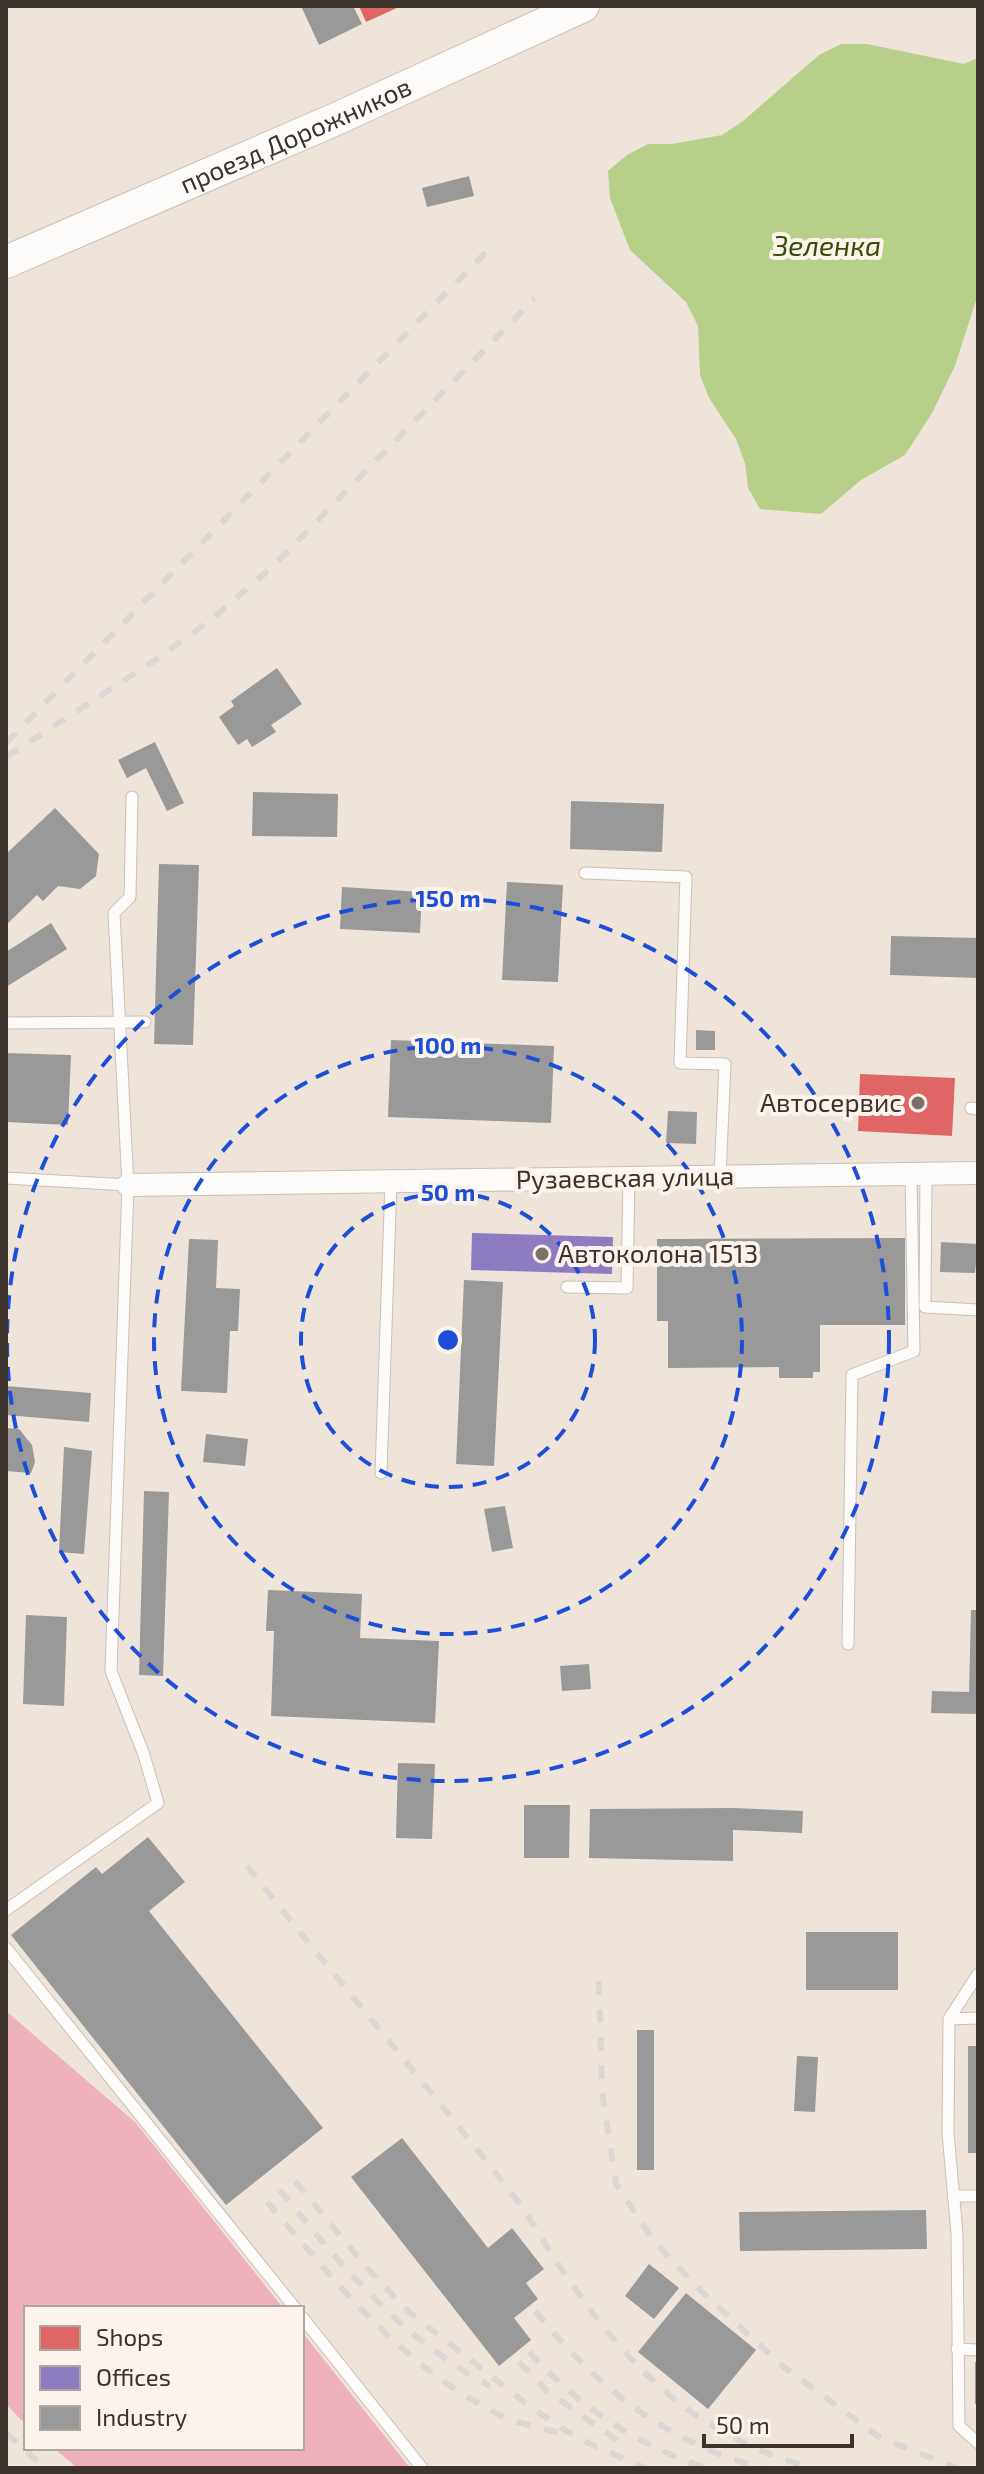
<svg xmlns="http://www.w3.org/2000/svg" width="984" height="2474" viewBox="0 0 984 2474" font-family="'Exo 2',sans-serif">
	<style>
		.forest { fill: #efb1bb }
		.water { fill: #b8cf8a }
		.shops { fill: #e06666 }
		.offices { fill: #8e7cc3 }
		.industry { fill: #999 }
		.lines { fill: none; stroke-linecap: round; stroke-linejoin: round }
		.service-casing { stroke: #c9c0b7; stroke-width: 13 }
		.minor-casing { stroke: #c9c0b7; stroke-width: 24 }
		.secondary-casing { stroke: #c9c0b7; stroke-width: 34 }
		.service { stroke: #fdfbf9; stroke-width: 11 }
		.minor { stroke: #fdfbf9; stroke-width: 22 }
		.secondary { stroke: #fdfbf9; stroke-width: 32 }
		.rail { stroke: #d9d6d3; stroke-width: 6; stroke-dasharray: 14 14; stroke-linecap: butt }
		.ring { fill: none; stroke: #1d4ed8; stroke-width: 4; stroke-dasharray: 14 10 }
		.poi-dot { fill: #7a7169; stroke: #fcf4ec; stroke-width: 3 }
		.labels { text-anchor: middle; stroke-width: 8; stroke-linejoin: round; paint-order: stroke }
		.street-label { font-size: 26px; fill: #3b332c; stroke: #fcf4ec }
		.poi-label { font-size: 26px; fill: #3b332c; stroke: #fcf4ec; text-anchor: end }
		.water-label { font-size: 28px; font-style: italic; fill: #384e07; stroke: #fcf4ec }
		.centre { fill: #1d4ed8; stroke: #fcf4ec; stroke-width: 4 }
		.ring-label { font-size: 24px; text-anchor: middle; font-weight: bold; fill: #1d4ed8; stroke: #fcf4ec; stroke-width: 8; stroke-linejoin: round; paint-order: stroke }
	</style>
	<rect width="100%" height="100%" fill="#efe4da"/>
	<g class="forest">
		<polygon points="6,2011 136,2123 283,2308 26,2308 26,2425 6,2404"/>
		<polygon points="302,2332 410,2468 77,2468 54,2448 302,2448"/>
	</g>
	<polygon class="water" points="841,44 867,44 964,64 978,58 978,294 955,366 932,413 905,455 861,480 821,514 760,509 748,488 745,463 736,439 709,398 700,375 698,326 686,302 630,250 610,198 608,171 627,155 648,144 672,144 722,135 743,121 819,55"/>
	<g class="shops">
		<polygon points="359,6 401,6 366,22"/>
		<polygon points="860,1074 955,1078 952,1136 858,1131"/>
	</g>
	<polygon class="offices" points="472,1233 613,1237 612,1274 471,1270"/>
	<g class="industry">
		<polygon points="301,6 353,6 362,24 319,45"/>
		<polygon points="469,176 474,196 427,207 422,188"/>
		<polygon points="277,668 302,704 271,725 276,732 252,747 247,739 238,745 219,717 234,706 231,701"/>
		<polygon points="155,742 184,803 167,811 146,768 127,778 118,760"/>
		<polygon points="253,792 338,794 337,837 252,836"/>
		<polygon points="571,801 664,804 662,852 570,849"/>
		<polygon points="55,808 99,854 96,876 80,889 58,886 43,901 37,895 6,925 6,854"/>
		<polygon points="159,864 199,865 193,1045 154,1044"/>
		<polygon points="507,882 563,885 558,982 502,980"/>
		<polygon points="342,887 422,892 420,933 340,929"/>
		<polygon points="51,923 67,949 6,987 6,952"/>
		<polygon points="891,936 978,938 978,978 890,975"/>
		<polygon points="696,1030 715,1031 715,1050 696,1050"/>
		<polygon points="391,1040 554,1046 551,1123 388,1117"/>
		<polygon points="6,1053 71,1055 68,1125 6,1122"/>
		<polygon points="668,1111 697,1112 696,1144 666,1143"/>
		<polygon points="905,1238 905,1325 820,1325 820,1372 813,1372 813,1378 779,1378 779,1367 668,1368 668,1321 657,1321 657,1239"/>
		<polygon points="189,1239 218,1240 216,1288 240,1289 238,1331 230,1331 227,1393 181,1391"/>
		<polygon points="941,1242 978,1244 975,1273 940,1272"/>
		<polygon points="464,1280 503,1282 494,1466 456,1464"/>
		<polygon points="6,1386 91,1393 89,1422 6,1415"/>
		<polygon points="6,1428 19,1429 32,1445 35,1462 31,1473 6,1471"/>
		<polygon points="206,1434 248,1439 245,1466 203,1462"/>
		<polygon points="64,1447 92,1451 84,1554 59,1552"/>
		<polygon points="144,1491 169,1492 163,1676 139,1675"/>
		<polygon points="505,1506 513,1548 492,1552 484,1509"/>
		<polygon points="268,1590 362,1594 360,1638 439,1641 435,1723 271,1716 274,1631 266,1631"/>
		<polygon points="971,1610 978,1610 978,1714 931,1713 932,1691 969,1692"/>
		<polygon points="26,1615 67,1617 64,1706 23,1704"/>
		<polygon points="589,1664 591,1689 562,1691 560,1666"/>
		<polygon points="398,1763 435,1764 432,1839 396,1838"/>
		<polygon points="524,1805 570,1805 569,1858 524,1858"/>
		<polygon points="734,1808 803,1811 802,1833 733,1830 733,1861 589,1858 590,1809"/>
		<polygon points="148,1837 185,1882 149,1911 323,2128 226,2205 11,1935 96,1867 102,1874"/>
		<rect x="806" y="1932" width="92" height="58"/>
		<rect x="637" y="2030" width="17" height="140"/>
		<rect x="968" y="2046" width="10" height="107"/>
		<polygon points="797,2056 818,2057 815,2112 794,2111"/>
		<polygon points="402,2138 488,2248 512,2228 544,2269 526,2283 538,2299 514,2318 531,2340 499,2366 351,2177"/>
		<polygon points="926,2210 927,2249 740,2251 739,2212"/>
		<polygon points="649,2264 679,2288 654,2319 625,2296"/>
		<polygon points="686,2293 756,2350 708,2409 638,2352"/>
		<rect x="975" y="2362" width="3" height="42"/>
	</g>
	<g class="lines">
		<defs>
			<g id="service">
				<polyline points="585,873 686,877 680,1063 725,1064 720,1176"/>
				<polyline points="6,1023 145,1022"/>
				<polyline points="971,1108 978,1109"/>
				<polyline points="926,1173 925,1307 978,1310"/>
				<polyline points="6,1178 128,1185"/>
				<polyline points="567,1287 627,1288 629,1178"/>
				<polyline points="381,1473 391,1181"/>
				<polyline points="848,1644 852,1375 914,1351 911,1173"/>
				<polyline points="6,1910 158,1803 144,1755 111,1671 128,1185 114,913 130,897 132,797"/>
				<polyline points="6,1948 295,2308"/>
				<polyline points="978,1974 949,2019 948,2133 957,2234 959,2426 978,2443"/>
				<polyline points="949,2019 978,2018"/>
				<polyline points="954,2196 978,2196"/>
				<polyline points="302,2317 422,2468"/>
				<polyline points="957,2349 978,2350"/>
			</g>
			<polyline id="minor" points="128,1185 978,1173"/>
			<g id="secondary">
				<path id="s1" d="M6 262 336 119 583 6"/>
			</g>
		</defs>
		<use href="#service" class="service-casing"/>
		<use href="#minor" class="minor-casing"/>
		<use href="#secondary" class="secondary-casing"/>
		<use href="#service" class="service"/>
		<use href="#minor" class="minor"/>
		<use href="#secondary" class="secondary"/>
		<g class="rail">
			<polyline points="6,743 492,246"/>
			<polyline points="6,757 154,661 212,619 271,568 535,298"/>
			<path d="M247 1866C334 1976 426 2084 513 2195 529 2215 541 2239 556 2261 626 2365 688 2433 812 2468"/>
			<polyline points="599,1981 602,2092 616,2184 653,2240 702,2292 784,2367 879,2437 956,2468"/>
			<polyline points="295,2181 368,2269 409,2312 532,2408 577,2438 645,2468"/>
			<path d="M280 2190C341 2266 403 2340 490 2386"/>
			<path d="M267 2202C338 2284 401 2366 500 2415 518 2424 540 2427 559 2433"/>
			<path d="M535 2311C598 2388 665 2442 762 2468"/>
			<path d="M529 2352C578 2406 637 2445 706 2468"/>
			<polyline points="519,2362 546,2390 618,2441"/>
			<polyline points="6,2433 45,2468"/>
		</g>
	</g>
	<g class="ring">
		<circle cx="448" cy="1340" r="147"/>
		<circle cx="448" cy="1340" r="294"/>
		<circle cx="448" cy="1340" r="441"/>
	</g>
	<g class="poi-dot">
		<circle cx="918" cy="1103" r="8"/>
		<circle cx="542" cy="1254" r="8"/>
	</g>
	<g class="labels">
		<g class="street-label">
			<text dy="9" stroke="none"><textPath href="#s1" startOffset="316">проезд Дорожников</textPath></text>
			<text transform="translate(625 1178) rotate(-1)" y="9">Рузаевская улица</text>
		</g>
		<g class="poi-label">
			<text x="902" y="1112">Автосервис</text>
			<text x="558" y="1263" text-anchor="start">Автоколона 1513</text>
		</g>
		<g class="water-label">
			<text x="827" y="256">Зеленка</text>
		</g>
	</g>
	<circle cx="448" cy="1340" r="12" class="centre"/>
	<g class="ring-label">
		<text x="448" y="907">150 m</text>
		<text x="448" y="1054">100 m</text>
		<text x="448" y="1201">50 m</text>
	</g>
	<rect width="984" height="2474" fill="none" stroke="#3b332c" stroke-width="16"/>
	<rect x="24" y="2306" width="280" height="144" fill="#fcf4ec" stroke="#afa79f" stroke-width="2"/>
	<rect x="40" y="2326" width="40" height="24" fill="#e06666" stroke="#afa79f" stroke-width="2"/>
	<text x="96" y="2346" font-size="24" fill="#3b332c">Shops</text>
	<rect x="40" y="2366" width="40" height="24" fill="#8e7cc3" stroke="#afa79f" stroke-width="2"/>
	<text x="96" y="2386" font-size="24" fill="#3b332c">Offices</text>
	<rect x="40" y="2406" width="40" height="24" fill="#999999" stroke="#afa79f" stroke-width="2"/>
	<text x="96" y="2426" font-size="24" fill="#3b332c">Industry</text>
	<path d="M704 2434v12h148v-12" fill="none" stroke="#3b332c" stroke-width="4"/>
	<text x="716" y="2434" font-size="24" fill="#3b332c" stroke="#fcf4ec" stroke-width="6" paint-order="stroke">50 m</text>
</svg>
